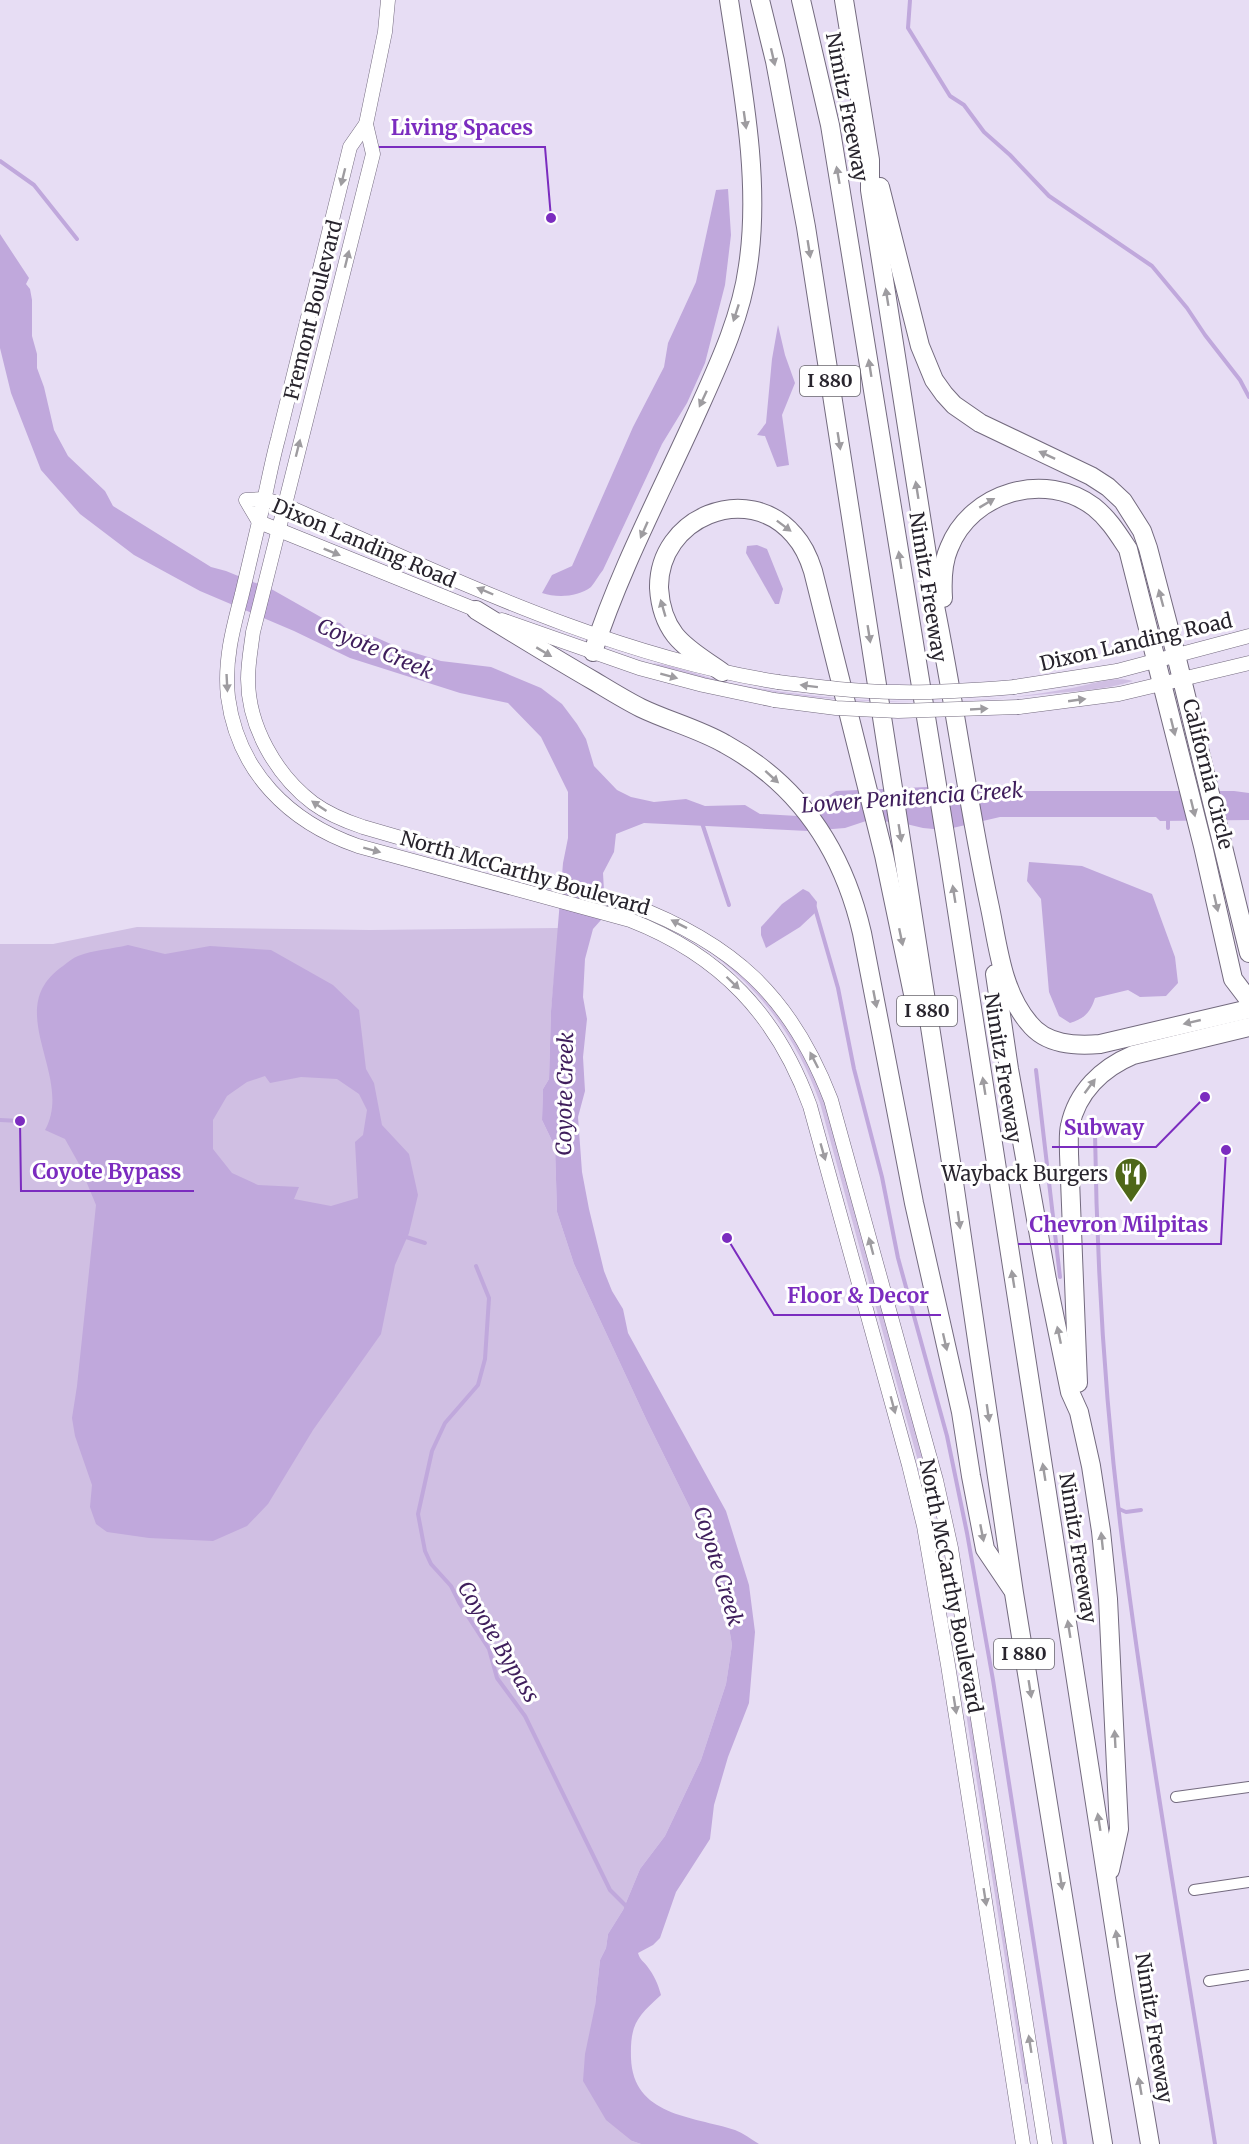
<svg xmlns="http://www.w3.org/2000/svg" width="1249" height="2144" viewBox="0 0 1249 2144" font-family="Merriweather,serif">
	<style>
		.green { fill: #d0bfe3 }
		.water { fill: #c0a8dc; fill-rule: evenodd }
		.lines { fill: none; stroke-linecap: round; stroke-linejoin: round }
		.stream { stroke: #c0a8dc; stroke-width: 4 }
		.street-casing { stroke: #736a7e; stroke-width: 12 }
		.secondary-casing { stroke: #736a7e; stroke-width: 15 }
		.highway-casing { stroke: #736a7e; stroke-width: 20 }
		.street { stroke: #fff; stroke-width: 10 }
		.secondary { stroke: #fff; stroke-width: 14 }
		.highway { stroke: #fff; stroke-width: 18 }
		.secondary-bridge-casing { stroke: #736a7e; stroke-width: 15; stroke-linecap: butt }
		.secondary-bridge { stroke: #fff; stroke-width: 14 }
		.oneway { fill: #9e9ca0 }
		.labels { text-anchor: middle; stroke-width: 6; stroke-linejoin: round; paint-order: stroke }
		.shield { fill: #fff; stroke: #68666c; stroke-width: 1.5 }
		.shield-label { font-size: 18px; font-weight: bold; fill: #28242d }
		.street-label { font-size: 20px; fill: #28242d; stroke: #fff }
		.poi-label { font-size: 20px; fill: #28242d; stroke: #fff; text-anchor: end }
		.water-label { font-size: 21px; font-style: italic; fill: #3f1e5c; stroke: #fff }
		.leader { fill: none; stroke: #7b2cbf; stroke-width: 2 }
		.callout-dot { fill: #7b2cbf; stroke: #fff; stroke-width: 2 }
		.callout-label { font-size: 21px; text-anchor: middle; font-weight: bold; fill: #7b2cbf; stroke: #fff; stroke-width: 6; stroke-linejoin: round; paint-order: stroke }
	</style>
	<rect width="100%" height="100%" fill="#e7ddf4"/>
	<g class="green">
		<path d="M652 663C679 666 711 680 740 685 827 701 915 706 1003 698 1024 696 1045 693 1066 689 1086 686 1114 675 1133 681 1106 690 1075 691 1047 694 942 705 844 706 740 686 711 681 679 675 652 663Z"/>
		<path d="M526 880 634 911 697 940 751 981 784 1018 821 1084 937 1502 930 1505 820 1103C788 1012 726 947 635 913 599 900 561 891 524 882Z"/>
		<polygon points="137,927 370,930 559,928 551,1011 549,1079 543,1089 542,1120 555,1147 557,1212 574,1264 647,1421 691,1510 723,1592 732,1645 726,1684 701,1760 665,1836 640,1869 623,1910 608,1934 606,1948 600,1960 595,2006 632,2141 641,2144 0,2144 0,944 53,944"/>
		<polygon points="964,1661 1029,2084 1025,2084 958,1663"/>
	</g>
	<g class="water">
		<path d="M728 189 731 235 725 285 705 363 687 403 662 444 603 570C599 575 595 582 591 587 578 597 557 598 542 593L552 575 572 566 633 427 664 367 668 343 696 282 716 190Z"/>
		<path d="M0 234 29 278 26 284 30 289 32 300V336L37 354V368L44 387 54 430 68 456 105 491 113 506 211 567 226 571 273 590 326 620 340 623 350 632 375 637 402 649 441 661 491 667 541 688 562 704 577 724 586 739 594 766 617 790 631 797 654 802 686 799 705 806 745 805 760 814 798 816 836 791 950 786 1015 791H1234L1249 793V820L1160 821 1156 817H1000L944 830 923 828 898 822 866 821 845 828 808 831 644 823 616 834 614 852 603 873 605 909 601 920 593 929 585 959 583 997 587 1019 583 1057 585 1091 578 1117 582 1172 589 1209 604 1271 612 1291 623 1309 628 1333 726 1511 749 1585 755 1632 749 1703 728 1757 714 1805 710 1839 676 1892 660 1938 653 1945 638 1953C640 1960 643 1961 647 1966 654 1975 658 1984 661 1995 637 2017 630 2024 631 2058 633 2116 692 2116 735 2130 743 2133 751 2139 759 2144H641L632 2141 606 2120 583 2081 585 2054 595 2006 600 1960 606 1948 608 1934 623 1910 640 1869 665 1836 701 1760 726 1684 732 1645 723 1592 691 1510 647 1421 574 1264 557 1212 555 1147 542 1120 543 1089 549 1079 551 1011 563 863 568 838V792L541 737 508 703 460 693 350 658 294 631 200 591 134 555 80 514 41 470 11 393 0 348Z"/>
		<polygon points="778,325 785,355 795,383 782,415 789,465 777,467 765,436 757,435 766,423 772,359"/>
		<polygon points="757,545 767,549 783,589 779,604 775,604 746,553 747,546"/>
		<path d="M1029 862 1082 866 1152 894 1175 957 1178 983 1166 996 1140 997 1128 990 1095 998C1090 1013 1085 1018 1070 1023L1059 1016 1049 992 1041 899 1027 881Z"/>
		<polygon points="803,889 809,892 817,902 816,912 800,927 766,948 761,935 761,927 782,904"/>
		<path d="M128 945 165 954 210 946 271 950 333 985 359 1010 366 1069 374 1083 382 1125 409 1154 418 1195 409 1233 395 1265 381 1334 313 1430 268 1504 247 1526 213 1541 149 1538 107 1532 96 1524 90 1507 92 1485 75 1436 72 1418 77 1386 96 1205 79 1164 65 1139 45 1130C75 1076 0 1009 63 966 68 962 73 958 78 956 93 950 112 949 128 945ZM265 1076 270 1083 301 1077 337 1079 359 1094 367 1110 363 1135 355 1142 358 1198 331 1206 294 1199 299 1187 258 1185 232 1173 213 1149V1120L227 1096 247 1082Z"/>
	</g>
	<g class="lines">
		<g class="stream">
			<polyline points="910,0 908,28 950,96 964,105 984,132 1010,155 1049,196 1152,266 1187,308 1205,335 1240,380 1249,397"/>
			<polyline points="0,161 34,185 77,239"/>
			<polyline points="702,823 729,905"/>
			<polyline points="1168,828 1168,817"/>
			<polyline points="815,908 838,988 854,1069 882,1177 898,1258 947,1436 967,1533 993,1680 1065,2144"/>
			<polyline points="1036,1070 1060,1277"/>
			<polyline points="0,1120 20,1121"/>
			<path d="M1095 1133C1097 1281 1107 1431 1127 1577 1152 1767 1185 1955 1215 2144"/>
			<polyline points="403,1236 425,1243"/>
			<polyline points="476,1266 489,1298 485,1359 478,1385 445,1423 432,1451 418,1514 425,1551 431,1564 451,1586 460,1604 489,1649 497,1678 525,1716 610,1890 627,1907"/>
			<polyline points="1119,1509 1126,1512 1141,1510"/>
		</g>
		<defs>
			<g id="street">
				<polyline points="1176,1797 1249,1787"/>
				<polyline points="1194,1890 1249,1882"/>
				<polyline points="1209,1981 1249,1975"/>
			</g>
			<g id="secondary">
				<path d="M388 0 385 32 366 124 350 147C327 244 302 341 278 439 272 461 268 483 263 505 256 535 249 564 242 594 233 628 224 661 228 697 238 772 289 822 358 846L630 920C720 955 777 1015 810 1106L909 1465 924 1526 948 1665 1023 2144"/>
				<path d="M366 124 373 154 253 632C251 648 248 663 248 679 248 726 276 775 313 803 328 814 345 821 363 827L629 904C733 943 791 996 831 1100L936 1480 951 1548 1045 2144"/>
				<path d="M484 613 259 522 246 500 264 499 284 505C444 574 605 655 778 682"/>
				<polyline points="502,620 639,668 703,685 774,700"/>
				<polyline points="1014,687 1117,671 1249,636"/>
				<polyline points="1019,707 1119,694 1249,663"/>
			</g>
			<g id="highway">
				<polyline points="760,0 775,61 806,227 951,1162 1014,1593 1103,2144"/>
				<polyline points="801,0 830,125 843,205 949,859 1125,1997 1150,2144"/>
				<path d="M844 0 870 160V190L935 606C955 705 968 805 989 903 998 944 1001 990 1029 1023 1046 1045 1075 1046 1100 1044L1249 1009"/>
				<polyline points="880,187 920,346 934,380 944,394 954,405 980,423 1091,476 1108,487 1123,501 1142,531 1148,548 1176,655 1249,953"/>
				<path d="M943 598C942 581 942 564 949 548 971 492 1045 470 1094 507 1109 519 1118 534 1128 549L1203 846 1233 979 1249 1000"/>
				<path d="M476 610C515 634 554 658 594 681 609 690 625 700 641 708 668 721 699 729 725 744 800 785 843 851 862 933L914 1203 961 1412 971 1476 985 1549 1012 1589"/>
				<path d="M593 652C619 572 659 496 694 419 716 370 741 319 748 266 761 180 742 86 729 0"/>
				<path d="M722 672C707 661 688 651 675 635 665 622 660 605 659 588 658 518 747 480 794 535 803 545 809 558 813 571L884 855 913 994"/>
				<polyline points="995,974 1009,1069 1047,1280 1070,1392 1079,1412 1091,1466 1101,1531 1108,1599 1119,1829 1110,1870"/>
				<path d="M1078 1383 1069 1154C1069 1145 1068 1134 1070 1126 1077 1092 1102 1068 1133 1055L1249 1027"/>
			</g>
		</defs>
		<use href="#street" class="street-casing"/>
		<use href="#secondary" class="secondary-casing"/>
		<use href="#highway" class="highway-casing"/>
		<use href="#street" class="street"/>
		<use href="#secondary" class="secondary"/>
		<use href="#highway" class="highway"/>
		<defs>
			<g id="secondary-bridge">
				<path d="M778 682C818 687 858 692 898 692 937 693 975 690 1014 687"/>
				<polyline points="774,700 836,708 898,711 1019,707"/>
			</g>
		</defs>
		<use href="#secondary-bridge" class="secondary-bridge-casing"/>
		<use href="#secondary-bridge" class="secondary-bridge"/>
	</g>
	<defs><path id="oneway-solid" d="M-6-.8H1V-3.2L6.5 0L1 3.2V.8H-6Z" transform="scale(1.5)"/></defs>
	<g class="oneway">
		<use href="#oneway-solid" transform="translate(773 57) rotate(77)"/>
		<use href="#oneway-solid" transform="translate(745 120) rotate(82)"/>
		<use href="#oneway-solid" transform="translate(838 175) rotate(-100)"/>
		<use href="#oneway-solid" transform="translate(343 177) rotate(104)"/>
		<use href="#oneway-solid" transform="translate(809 249) rotate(81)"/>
		<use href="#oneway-solid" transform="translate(347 259) rotate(-76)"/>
		<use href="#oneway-solid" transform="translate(887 297) rotate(-99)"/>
		<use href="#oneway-solid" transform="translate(736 313) rotate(108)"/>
		<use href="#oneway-solid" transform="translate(870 368) rotate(-99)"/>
		<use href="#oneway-solid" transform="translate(703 399) rotate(115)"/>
		<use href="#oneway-solid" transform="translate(839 441) rotate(81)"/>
		<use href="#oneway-solid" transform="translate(298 448) rotate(-76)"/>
		<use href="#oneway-solid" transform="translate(1047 455) rotate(-155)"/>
		<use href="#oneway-solid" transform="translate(917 490) rotate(-99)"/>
		<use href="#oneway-solid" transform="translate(987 503) rotate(-31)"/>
		<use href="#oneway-solid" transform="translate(784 526) rotate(37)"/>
		<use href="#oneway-solid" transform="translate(644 530) rotate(114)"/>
		<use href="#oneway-solid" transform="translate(332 552) rotate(22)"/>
		<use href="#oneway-solid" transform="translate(900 560) rotate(-99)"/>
		<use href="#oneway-solid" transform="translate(485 591) rotate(-157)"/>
		<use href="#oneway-solid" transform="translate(1161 598) rotate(-105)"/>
		<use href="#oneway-solid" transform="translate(663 608) rotate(-106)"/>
		<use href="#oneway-solid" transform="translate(869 634) rotate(81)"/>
		<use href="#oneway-solid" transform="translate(544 652) rotate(31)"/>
		<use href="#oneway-solid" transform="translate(669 676) rotate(15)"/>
		<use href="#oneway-solid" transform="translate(227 683) rotate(87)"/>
		<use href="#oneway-solid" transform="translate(809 686) rotate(-173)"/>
		<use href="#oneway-solid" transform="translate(1077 700) rotate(-8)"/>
		<use href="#oneway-solid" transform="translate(979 709) rotate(-3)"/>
		<use href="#oneway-solid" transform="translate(1173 727) rotate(76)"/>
		<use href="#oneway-solid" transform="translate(772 777) rotate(42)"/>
		<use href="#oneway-solid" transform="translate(319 806) rotate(-146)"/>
		<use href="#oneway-solid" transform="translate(1193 808) rotate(76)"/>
		<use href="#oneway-solid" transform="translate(900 833) rotate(81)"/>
		<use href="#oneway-solid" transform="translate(372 850) rotate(15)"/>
		<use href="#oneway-solid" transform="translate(954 894) rotate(-99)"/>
		<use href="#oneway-solid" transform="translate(1216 903) rotate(77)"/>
		<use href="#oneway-solid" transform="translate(679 924) rotate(-153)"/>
		<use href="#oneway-solid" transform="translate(901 937) rotate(78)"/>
		<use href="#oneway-solid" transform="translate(733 983) rotate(44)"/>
		<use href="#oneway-solid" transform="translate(875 999) rotate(79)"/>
		<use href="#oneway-solid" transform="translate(1192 1022) rotate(167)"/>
		<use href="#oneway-solid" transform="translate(814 1060) rotate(-117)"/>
		<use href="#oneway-solid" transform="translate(984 1086) rotate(-99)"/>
		<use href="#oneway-solid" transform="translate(1090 1086) rotate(-53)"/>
		<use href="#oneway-solid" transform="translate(823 1152) rotate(74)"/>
		<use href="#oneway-solid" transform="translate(959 1220) rotate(82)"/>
		<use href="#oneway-solid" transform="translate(871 1246) rotate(-105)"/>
		<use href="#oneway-solid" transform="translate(1013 1279) rotate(-99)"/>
		<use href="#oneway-solid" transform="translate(1059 1335) rotate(-102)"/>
		<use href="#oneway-solid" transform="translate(945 1342) rotate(77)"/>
		<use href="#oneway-solid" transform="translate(893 1405) rotate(75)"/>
		<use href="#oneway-solid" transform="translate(988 1413) rotate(82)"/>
		<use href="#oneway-solid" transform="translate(1044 1472) rotate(-99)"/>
		<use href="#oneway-solid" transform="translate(982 1533) rotate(79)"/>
		<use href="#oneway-solid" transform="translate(1102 1541) rotate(-96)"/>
		<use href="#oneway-solid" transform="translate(1069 1629) rotate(-99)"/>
		<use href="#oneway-solid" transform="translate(1030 1689) rotate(81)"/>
		<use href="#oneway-solid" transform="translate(955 1705) rotate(81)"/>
		<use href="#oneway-solid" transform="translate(1115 1739) rotate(-93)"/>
		<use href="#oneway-solid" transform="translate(1099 1822) rotate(-99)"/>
		<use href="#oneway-solid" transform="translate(1061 1881) rotate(81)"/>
		<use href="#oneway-solid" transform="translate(985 1897) rotate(81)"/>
		<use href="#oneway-solid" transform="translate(1117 1939) rotate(-98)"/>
		<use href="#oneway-solid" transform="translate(1030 2044) rotate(-99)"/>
		<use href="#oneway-solid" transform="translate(1140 2086) rotate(-100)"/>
	</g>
	<defs>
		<symbol id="restaurant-pin" viewBox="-11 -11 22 30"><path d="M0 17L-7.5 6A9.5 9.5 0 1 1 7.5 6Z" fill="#4e6718" stroke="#fff"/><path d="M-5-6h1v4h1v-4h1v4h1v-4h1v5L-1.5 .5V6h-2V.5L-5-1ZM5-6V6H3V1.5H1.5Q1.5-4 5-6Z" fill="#fff"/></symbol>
	</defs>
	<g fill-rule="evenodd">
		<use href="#restaurant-pin" x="1112" y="1155" width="38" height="52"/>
	</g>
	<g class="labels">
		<g class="shield">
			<rect x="800" y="366" width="60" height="30" rx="4.5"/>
			<rect x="897" y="996" width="60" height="30" rx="4.5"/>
			<rect x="994" y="1639" width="60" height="30" rx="4.5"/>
		</g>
		<g class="shield-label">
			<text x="830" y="387">I 880</text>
			<text x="927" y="1017">I 880</text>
			<text x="1024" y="1660">I 880</text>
		</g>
		<g class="street-label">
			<text transform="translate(847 107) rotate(79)" y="7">Nimitz Freeway</text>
			<text transform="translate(313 310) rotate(-76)" y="7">Fremont Boulevard</text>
			<text transform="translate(364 543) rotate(23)" y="7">Dixon Landing Road</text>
			<text transform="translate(928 587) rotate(81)" y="7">Nimitz Freeway</text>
			<text transform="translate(1136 642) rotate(-13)" y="7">Dixon Landing Road</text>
			<text transform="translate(1208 774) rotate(76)" y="7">California Circle</text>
			<text transform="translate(525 873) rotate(16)" y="7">North McCarthy Boulevard</text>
			<text transform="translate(1003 1068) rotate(81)" y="7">Nimitz Freeway</text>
			<text transform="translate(1078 1548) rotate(81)" y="7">Nimitz Freeway</text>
			<text transform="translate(951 1586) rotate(79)" y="7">North McCarthy Boulevard</text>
			<text transform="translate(1154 2028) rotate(81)" y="7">Nimitz Freeway</text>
		</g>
		<g class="poi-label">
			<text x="1108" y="1181">Wayback Burgers</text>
		</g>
		<g class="water-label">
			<text transform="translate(375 649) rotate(23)" y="7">Coyote Creek</text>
			<text transform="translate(912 798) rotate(-4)" y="7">Lower Penitencia Creek</text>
			<text transform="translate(565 1094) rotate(-89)" y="7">Coyote Creek</text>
			<text transform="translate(718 1566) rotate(73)" y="7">Coyote Creek</text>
			<text transform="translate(498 1642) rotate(59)" y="7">Coyote Bypass</text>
		</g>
	</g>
	<path class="leader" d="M551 218L545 147H379M1205 1097L1156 1147H1052M20 1121L21 1191H194M1226 1150L1221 1244H1018M727 1238L774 1315H941"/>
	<g class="callout-dot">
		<circle cx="551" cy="218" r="6"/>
		<circle cx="1205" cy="1097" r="6"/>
		<circle cx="20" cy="1121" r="6"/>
		<circle cx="1226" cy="1150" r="6"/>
		<circle cx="727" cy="1238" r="6"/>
	</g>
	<g class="callout-label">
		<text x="462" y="135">Living Spaces</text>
		<text x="1104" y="1135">Subway</text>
		<text x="107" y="1179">Coyote Bypass</text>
		<text x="1119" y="1232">Chevron Milpitas</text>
		<text x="858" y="1303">Floor &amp; Decor</text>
	</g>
</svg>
